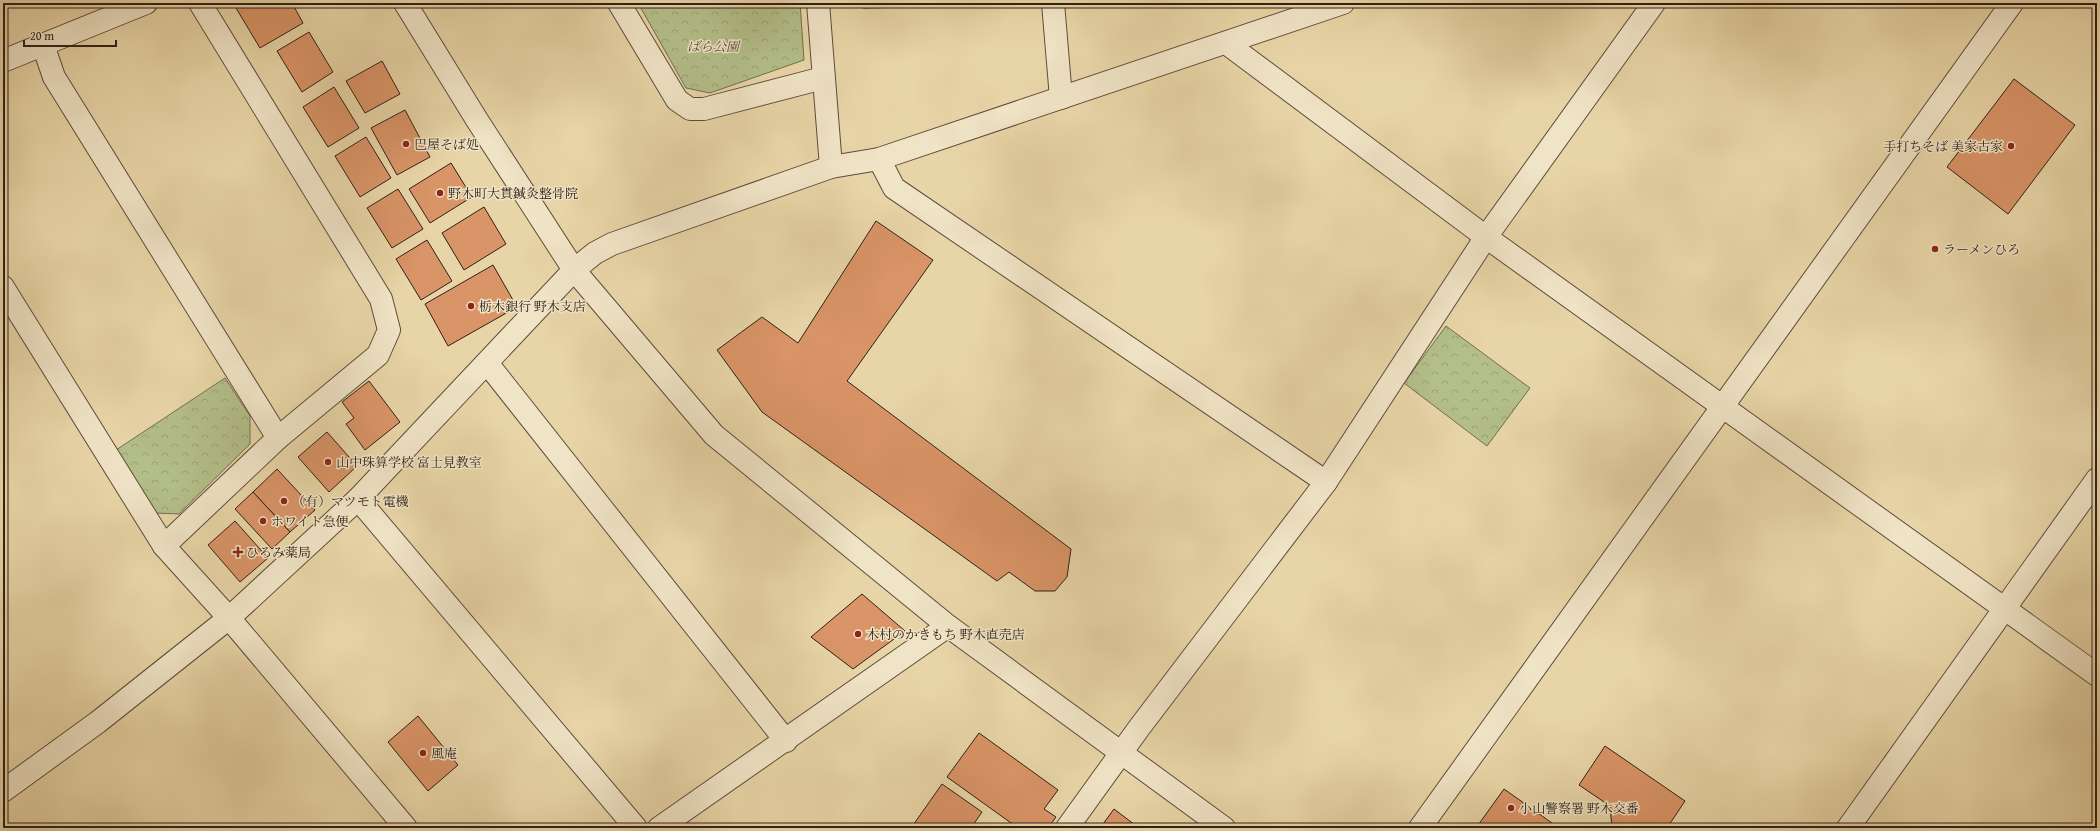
<svg xmlns="http://www.w3.org/2000/svg" width="2100" height="831" viewBox="0 0 2100 831" font-family="'Gentium Book Plus','Noto Serif JP',serif">
	<style>
		.forest { fill: url(#forest-crowns); stroke: #726f50 }
		.building { fill: #d99467; stroke: #302018 }
		.lines { fill: none; stroke-linecap: round; stroke-linejoin: round }
		.minor-casing { stroke: #5e4d3c; stroke-width: 24 }
		.tertiary-casing { stroke: #5e4d3c; stroke-width: 24 }
		.minor { stroke: #f0e4c6; stroke-width: 22 }
		.tertiary { stroke: #f0e4c6; stroke-width: 22 }
		.poi-dot { fill: #8f2418; stroke: #f0e4c6; stroke-width: 1.5 }
		.labels { text-anchor: middle; stroke-width: 3; stroke-linejoin: round; paint-order: stroke }
		.park-label { font-size: 13px; font-style: italic; fill: #514834; stroke: #f0e4c6 }
		.poi-label { font-size: 13px; fill: #302018; stroke: #f0e4c6; text-anchor: start }
	</style>
	<defs>
		<pattern id="forest-crowns" width="20" height="18" patternUnits="userSpaceOnUse"><rect width="20" height="18" fill="#b3be89"/><path d="M2 6a3 3 0 1 1 6 0M12 15a3 3 0 1 1 6 0" fill="none" stroke="#9aa376"/></pattern>
	</defs>
	<rect width="100%" height="100%" fill="#e8d5a7"/>
	<filter id="stains"><feTurbulence type="fractalNoise" baseFrequency=".005" numOctaves="4"/><feColorMatrix values="0 0 0 0 .2 0 0 0 0 .09 0 0 0 0 .02 0 0 0 .5 -.17"/></filter>
	<radialGradient id="worn" r=".72"><stop offset=".6" stop-color="#630" stop-opacity="0"/><stop offset="1" stop-color="#630" stop-opacity=".3"/></radialGradient>
	<g class="forest">
		<polygon points="638,3 800,3 804,60 710,93 686,88"/>
		<polygon points="1446,326 1530,388 1487,446 1404,383"/>
		<polygon points="225,378 250,416 250,444 179,514 155,513 116,450"/>
	</g>
	<g class="building">
		<polygon points="244,3 292,3 303,23 260,48 236,8"/>
		<polygon points="863,3 911,3 911,7 863,8"/>
		<polygon points="309,32 333,72 302,92 277,51"/>
		<polygon points="382,61 400,94 365,113 346,81"/>
		<polygon points="2014,79 2075,125 2008,214 1947,167"/>
		<polygon points="334,87 359,128 328,147 303,107"/>
		<polygon points="405,110 430,157 397,175 371,128"/>
		<polygon points="366,137 391,178 360,197 335,156"/>
		<polygon points="451,163 472,197 430,223 409,189"/>
		<polygon points="398,189 423,229 392,248 367,208"/>
		<polygon points="484,207 506,244 464,270 442,233"/>
		<polygon points="876,221 933,260 847,381 1071,549 1067,577 1055,591 1035,591 1009,572 997,581 762,412 717,350 762,317 798,343"/>
		<polygon points="427,240 452,281 421,300 396,259"/>
		<polygon points="493,265 517,307 448,346 425,304"/>
		<polygon points="369,381 400,422 365,450 346,424 354,418 342,402"/>
		<polygon points="327,432 357,466 329,492 298,457"/>
		<polygon points="277,469 315,510 290,532 253,492"/>
		<polygon points="253,492 290,532 272,549 235,509"/>
		<polygon points="235,521 268,558 240,582 208,545"/>
		<polygon points="862,594 905,631 853,669 811,637"/>
		<polygon points="418,716 458,765 428,791 388,742"/>
		<polygon points="979,733 1058,790 1044,809 1056,817 1048,828 1018,828 947,777"/>
		<polygon points="1605,746 1685,801 1667,828 1612,828 1610,806 1579,785"/>
		<polygon points="942,784 982,812 971,828 911,828"/>
		<polygon points="1504,789 1559,828 1476,828"/>
		<polygon points="1114,809 1139,828 1100,828"/>
	</g>
	<g class="lines">
		<defs>
			<g id="minor">
				<polyline points="619,3 677,100 690,109 704,109 823,78"/>
				<polyline points="818,3 831,167"/>
				<polyline points="1053,3 1061,98"/>
				<polyline points="1226,43 1486,237 2097,675"/>
				<polyline points="43,45 54,77 278,438"/>
				<polyline points="879,159 894,188 1326,482"/>
				<polyline points="574,270 595,253 612,244 831,167 879,159 1343,3"/>
				<polyline points="3,287 164,546 229,618 406,828"/>
				<polyline points="487,363 786,741"/>
				<polyline points="358,499 636,828"/>
				<polyline points="164,546 278,438 378,355 389,330 381,299 200,3"/>
				<polyline points="659,828 948,626"/>
				<polyline points="1067,828 1139,728 1326,482 1486,237 1654,3"/>
				<polyline points="1848,828 2097,479"/>
			</g>
			<g id="tertiary">
				<polyline points="405,3 477,120 574,270 714,435 948,626 1224,828"/>
				<polyline points="3,61 146,3"/>
				<polyline points="3,791 98,722 229,618 358,499 574,270"/>
				<polyline points="1420,828 2012,3"/>
			</g>
		</defs>
		<use href="#minor" class="minor-casing"/>
		<use href="#tertiary" class="tertiary-casing"/>
		<use href="#minor" class="minor"/>
		<use href="#tertiary" class="tertiary"/>
	</g>
	<g class="poi-dot">
		<circle cx="406" cy="144" r="4"/>
		<circle cx="2011" cy="146" r="4"/>
		<circle cx="440" cy="193" r="4"/>
		<circle cx="1935" cy="249" r="4"/>
		<circle cx="471" cy="306" r="4"/>
		<circle cx="328" cy="462" r="4"/>
		<circle cx="284" cy="501" r="4"/>
		<circle cx="263" cy="521" r="4"/>
		<path d="M236 546h4v4h4v4h-4v4h-4v-4h-4v-4h4z"/>
		<circle cx="858" cy="634" r="4"/>
		<circle cx="423" cy="753" r="4"/>
		<circle cx="1511" cy="808" r="4"/>
	</g>
	<g class="labels">
		<g class="park-label">
			<text x="713" y="51">ばら公園</text>
		</g>
		<g class="poi-label">
			<text x="414" y="149">巴屋そば処</text>
			<text x="2003" y="151" text-anchor="end">手打ちそば 美家古家</text>
			<text x="448" y="198">野木町大貫鍼灸整骨院</text>
			<text x="1943" y="254">ラーメンひろ</text>
			<text x="479" y="311">栃木銀行 野木支店</text>
			<text x="336" y="467">山中珠算学校 富士見教室</text>
			<text x="292" y="506">（有）マツモト電機</text>
			<text x="271" y="526">ホワイト急便</text>
			<text x="246" y="557">ひろみ薬局</text>
			<text x="866" y="639">木村のかきもち 野木直売店</text>
			<text x="431" y="758">風庵</text>
			<text x="1519" y="813">小山警察署 野木交番</text>
		</g>
	</g>
	<rect width="2100" height="831" fill="none" stroke="#e8d5a7" stroke-width="16"/>
	<rect x="4" y="4" width="2092" height="823" fill="none" stroke="#302018" stroke-width="2"/>
	<rect x="8" y="8" width="2084" height="815" fill="none" stroke="#302018"/>
	<path d="M24 40v6h92v-6" fill="none" stroke="#302018" stroke-width="2"/>
	<text x="30" y="40" font-size="12" fill="#302018" stroke="#f0e4c6" stroke-width="3" paint-order="stroke">20 m</text>
	<rect width="100%" height="100%" filter="url(#stains)"/>
	<rect width="100%" height="100%" fill="url(#worn)"/>
</svg>
